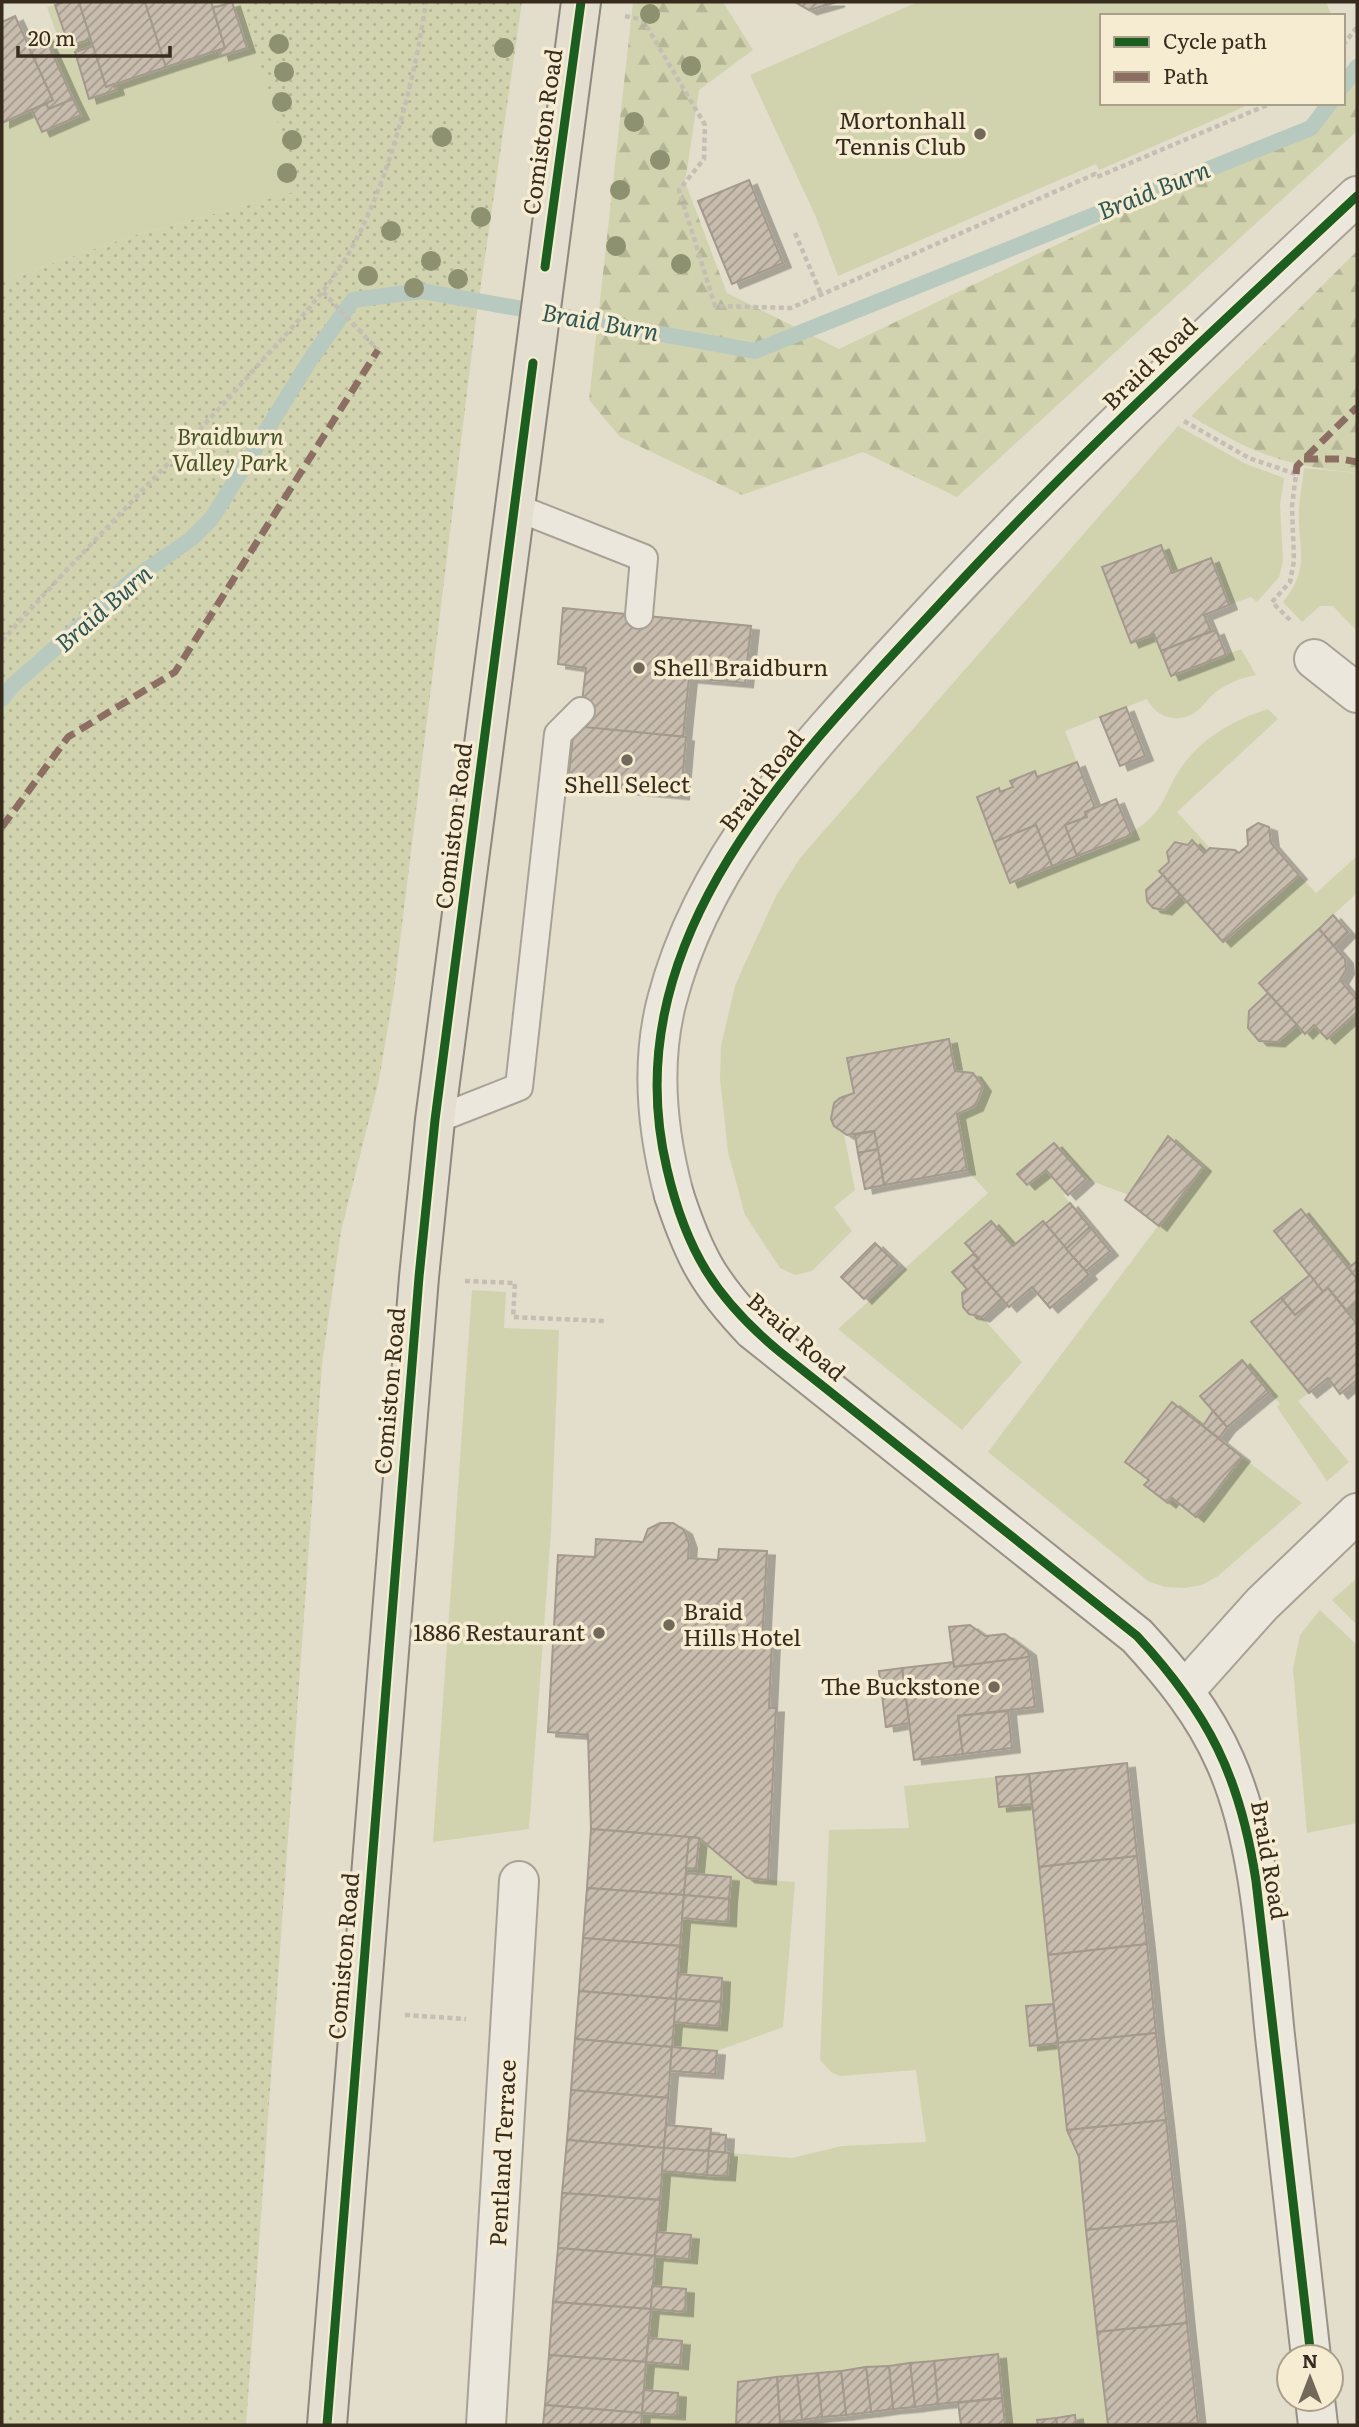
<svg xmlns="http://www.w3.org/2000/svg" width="1359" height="2427" viewBox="0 0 1359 2427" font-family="Literata,serif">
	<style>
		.green { fill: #d1d3ae }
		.forest { fill: url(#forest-firs) }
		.park { fill: url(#park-dots) }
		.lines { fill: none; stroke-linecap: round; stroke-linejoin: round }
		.stream { stroke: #b8c9bf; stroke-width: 16 }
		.building { fill: url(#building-hatch); stroke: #a3998c; stroke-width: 2; filter: url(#shadow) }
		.lane-casing { stroke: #a8a296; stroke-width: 30 }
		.street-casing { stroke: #a8a296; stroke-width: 42 }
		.secondary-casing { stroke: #989185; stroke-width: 42 }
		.primary-casing { stroke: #8e877c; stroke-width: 42 }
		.path { stroke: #c4beb5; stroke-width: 4.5; stroke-dasharray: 5 3.5; stroke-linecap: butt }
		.lane { stroke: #ece7dd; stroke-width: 26 }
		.street { stroke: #ece7dd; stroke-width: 38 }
		.secondary { stroke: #ece7dd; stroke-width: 38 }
		.primary { stroke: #e3decf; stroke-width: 38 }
		.quiet { stroke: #8d6e63; stroke-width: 7; stroke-dasharray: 14 7; stroke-linecap: butt }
		.cycleway-casing { stroke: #f5ecd2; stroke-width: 13 }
		.cycleway { stroke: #1b5e20; stroke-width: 9 }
		.tree { fill: #8d9170 }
		.poi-dot { fill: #73695b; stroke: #f5ecd2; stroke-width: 2.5 }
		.labels { text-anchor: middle; stroke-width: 7; stroke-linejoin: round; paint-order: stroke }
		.poi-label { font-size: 23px; fill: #372b1e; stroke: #f5ecd2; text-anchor: end }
		.street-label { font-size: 23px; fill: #372b1e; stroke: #f5ecd2 }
		.park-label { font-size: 23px; font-style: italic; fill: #465325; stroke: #f5ecd2 }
		.water-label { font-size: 24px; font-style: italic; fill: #2d5655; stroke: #f5ecd2 }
	</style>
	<defs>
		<pattern id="forest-firs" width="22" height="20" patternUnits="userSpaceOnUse" patternTransform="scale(1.75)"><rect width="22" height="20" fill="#d1d3ae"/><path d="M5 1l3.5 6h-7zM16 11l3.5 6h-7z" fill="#b4b595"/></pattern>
		<pattern id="park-dots" width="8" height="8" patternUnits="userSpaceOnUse" patternTransform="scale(1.75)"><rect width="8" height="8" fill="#d1d3ae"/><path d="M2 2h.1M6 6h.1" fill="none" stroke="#b4b595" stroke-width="1.8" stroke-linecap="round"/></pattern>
		<pattern id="building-hatch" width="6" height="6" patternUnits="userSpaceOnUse" patternTransform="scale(1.75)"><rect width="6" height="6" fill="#c7bcad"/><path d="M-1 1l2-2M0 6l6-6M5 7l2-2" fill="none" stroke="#a2998c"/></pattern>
		<filter id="shadow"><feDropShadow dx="8" dy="4.5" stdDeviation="0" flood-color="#0004"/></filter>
	</defs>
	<rect width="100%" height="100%" fill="#e3ddcc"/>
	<g class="green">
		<polygon points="211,2 242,2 299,191 132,236 2,281 2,123 32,110 42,132 81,114 45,37 56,32 47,7 55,5 69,46 91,39 93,46 75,52 89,98 114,84 219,50 221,56 246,48 232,3 213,8"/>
		<polygon points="918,2 1326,2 1332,16 1102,16 1102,103 1253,103 1099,170 1096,164 838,276 816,217 750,75"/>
		<path d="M1178 426 1246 464 1284 478 1280 505 1283 561 1279 577 1257 602 1251 597 1229 605 1210 558 1172 573 1161 545 1102 568 1131 643 1154 634 1171 676 1241 649 1256 675C1241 678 1228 683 1216 692 1208 698 1204 706 1197 711 1179 725 1156 718 1147 699L1065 731 1077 762 1037 777 1035 772 1011 782 1013 787 1000 792 999 789 977 798 1010 882C1049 867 1117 848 1147 821 1162 809 1166 793 1175 777 1196 741 1230 721 1268 709L1278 719 1177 812 1210 848 1204 853 1192 841 1188 845 1179 841 1171 845 1167 852 1169 862 1159 871 1163 875 1146 890C1147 902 1151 908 1164 910L1180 895 1224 942 1299 875 1316 893 1357 856V893L1259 983 1268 993 1249 1011 1248 1028 1259 1041 1277 1042 1297 1025 1305 1033 1314 1025 1327 1038 1357 1012V1261L1349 1268 1300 1209 1274 1231 1310 1275 1252 1322 1309 1393 1298 1401 1349 1462 1327 1481 1277 1407 1280 1404 1242 1360 1201 1396 1213 1411 1203 1426 1172 1402 1125 1462 1149 1480 1145 1486 1167 1503 1172 1498 1196 1516 1242 1457 1302 1503 1218 1576 1202 1585 1184 1588 1165 1587 1148 1581 988 1452 1203 1166 1168 1136 1129 1195 1086 1179 1054 1144 1018 1174 1028 1185 1046 1170 1068 1195H1063L1070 1203 1013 1246 991 1221 965 1243 973 1254 952 1272 967 1289 962 1293 963 1307 969 1314 982 1317 1022 1362 962 1430 838 1329 988 1193 967 1170 957 1114C990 1106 992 1068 955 1071L949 1039 847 1058 854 1093C833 1100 820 1120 844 1134L855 1190 834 1207 852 1231 812 1271 795 1275 780 1268 745 1215 728 1152 720 1078 721 1046 735 986 746 961 776 896 800 858Z"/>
		<path d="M1304 468 1357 473V631L1333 606H1320L1302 622 1283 602C1312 567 1297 547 1299 507 1300 494 1303 481 1304 468Z"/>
		<polygon points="472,1290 506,1292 504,1328 559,1330 551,1532 529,1829 433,1842"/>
		<polygon points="1357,1578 1357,1625 1332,1600"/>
		<polygon points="1320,1610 1357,1645 1357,1823 1307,1833 1293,1668 1300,1635"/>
		<polygon points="996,1777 999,1807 1032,1804 1053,2004 1026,2007 1030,2046 1058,2043 1067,2130 1079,2157 1108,2425 1076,2425 1074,2415 1038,2420 1038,2425 1005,2425 997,2354 738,2382 736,2425 641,2425 642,2413 676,2415 678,2393 644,2390 646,2362 680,2364 682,2341 649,2338 651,2309 684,2312 686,2289 652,2286 655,2256 689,2258 691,2235 657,2232 662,2171 727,2176 729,2153 792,2158 842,2146 926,2142 916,2070 840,2076 831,2072 820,2060 829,1830 909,1828 904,1786"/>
		<polygon points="699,1838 747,1878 795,1882 783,2027 717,2051 672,2047 674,2022 719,2025 722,1978 678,1974 682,1918 728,1922 731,1877 686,1873 686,1868 696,1869"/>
	</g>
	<g class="forest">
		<polygon points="633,2 723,2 753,50 699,90 685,182 727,293 839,349 1307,125 1326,103 1343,103 1343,83 1357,67 1357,131 957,497 863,452 742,495 620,437 589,400"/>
		<path d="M1357 251V473C1284 466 1254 454 1191 416Z"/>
	</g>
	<polygon class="park" points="242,2 522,2 476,319 394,991 379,1080 341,1231 322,1364 246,2425 2,2425 2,281 132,236 298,191"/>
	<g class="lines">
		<g class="stream">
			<polyline points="1343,86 1357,67"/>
			<polyline points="2,699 13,685 135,578 191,539 212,518 312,357 353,300 422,291 755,351 1311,128 1330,103"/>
		</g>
	</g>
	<g class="building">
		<polygon points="64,2 79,2 91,39 69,46 55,5"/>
		<polygon points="79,2 145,2 166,67 106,87"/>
		<polygon points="145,2 211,2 225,48 166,67"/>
		<polygon points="232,2 247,48 221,56 219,50 225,48 213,8"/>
		<polygon points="795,2 837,2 809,10"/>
		<polygon points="15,16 53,100 2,123 2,22"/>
		<polygon points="45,37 73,99 49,109 46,104 53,100 28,45"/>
		<polygon points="93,46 106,87 114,84 116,90 89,99 75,52"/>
		<polygon points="73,99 81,115 42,132 32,110 46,104 49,109"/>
		<polygon points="749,180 783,263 732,284 698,201"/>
		<polygon points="1161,545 1172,573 1211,558 1229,605 1204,615 1211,631 1161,651 1154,634 1131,643 1102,567"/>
		<polygon points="563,608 751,626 745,683 689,678 683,737 579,727 586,668 558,664"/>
		<polygon points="1216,630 1226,655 1171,676 1161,651"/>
		<polygon points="1126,707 1145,756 1120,766 1100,717"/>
		<polygon points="574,726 686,737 681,795 568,784"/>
		<polygon points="1077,762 1095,808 1085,812 1087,817 1065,825 1077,856 1052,866 1036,825 994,842 977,797 999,788 1000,792 1013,787 1010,781 1035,771 1037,777"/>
		<polygon points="1116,799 1131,835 1077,856 1065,825 1087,817 1085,812"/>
		<polygon points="1258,823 1269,827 1271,843 1299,875 1223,942 1159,871 1169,862 1167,852 1175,842 1188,845 1192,840 1204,853 1210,848 1235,850 1239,853 1248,845 1247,830"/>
		<polygon points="1036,825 1052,866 1010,883 994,842"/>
		<polygon points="1163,875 1180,895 1164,910 1153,908 1147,901 1146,890"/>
		<polygon points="1333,915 1348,932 1334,946 1319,929"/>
		<polygon points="1319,929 1345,959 1346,970 1340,980 1357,1000 1357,1012 1327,1039 1314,1025 1305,1034 1259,983"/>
		<polygon points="1268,993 1297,1025 1277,1042 1259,1041 1248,1028 1249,1011"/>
		<polygon points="949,1039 955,1071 973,1073 983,1087 975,1106 957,1114 967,1170 884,1185 874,1131 847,1135 834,1126 831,1119 834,1103 840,1098 854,1093 847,1058"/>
		<polygon points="874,1131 878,1149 858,1153 855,1135"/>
		<polygon points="1168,1136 1203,1167 1159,1226 1125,1200"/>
		<polygon points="1054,1143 1086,1179 1068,1195 1046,1170 1027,1185 1017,1174"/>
		<polygon points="878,1149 884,1185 865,1189 858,1153"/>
		<polygon points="1070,1203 1090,1227 1066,1249 1045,1224"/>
		<polygon points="1301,1209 1357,1279 1357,1302 1347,1311 1328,1288 1323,1292 1274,1231"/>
		<polygon points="991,1221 1013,1246 1043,1221 1089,1275 1050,1308 1032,1287 1009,1307 972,1265 979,1259 965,1243"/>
		<polygon points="1090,1227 1110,1251 1086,1271 1066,1249"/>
		<polygon points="875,1243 898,1265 864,1299 841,1277"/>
		<polygon points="973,1254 979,1259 972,1265 1002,1299 982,1317 969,1314 963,1307 962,1293 967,1289 952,1272"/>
		<polygon points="1357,1261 1357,1279 1349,1268"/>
		<polygon points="1310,1275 1323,1292 1295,1315 1281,1298"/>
		<polygon points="1328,1288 1357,1324 1357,1380 1340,1394 1328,1378 1309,1393 1251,1322 1281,1298 1295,1315"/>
		<polygon points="1242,1360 1269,1392 1227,1427 1200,1396"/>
		<polygon points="1172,1402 1242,1457 1196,1517 1172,1498 1168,1503 1144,1485 1149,1480 1125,1462"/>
		<polygon points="1213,1411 1227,1427 1219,1438 1203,1426"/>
		<polygon points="660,1523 673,1523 684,1530 689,1544 688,1558 718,1560 719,1549 767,1551 762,1641 772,1641 769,1708 776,1708 768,1880 747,1878 699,1838 591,1829 588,1735 548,1732 558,1555 595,1557 596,1539 643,1542 648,1529"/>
		<polygon points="970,1625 985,1636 1005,1634 1028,1651 1029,1657 954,1667 949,1627"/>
		<polygon points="1029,1657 1035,1707 958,1716 963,1754 914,1760 902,1668 953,1662 954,1667"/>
		<polygon points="902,1668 909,1723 886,1727 879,1671"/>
		<polygon points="1008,1711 1012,1748 963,1754 958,1716"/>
		<polygon points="1127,1763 1137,1856 1039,1867 1029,1774"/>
		<polygon points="1029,1774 1032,1804 999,1807 996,1777"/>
		<polygon points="591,1829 689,1837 684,1895 587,1888"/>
		<polygon points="689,1837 699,1838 696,1869 686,1868"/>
		<polygon points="1137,1856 1147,1944 1048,1955 1039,1867"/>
		<polygon points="686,1873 731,1877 729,1899 684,1895"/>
		<polygon points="587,1888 684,1895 680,1946 583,1938"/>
		<polygon points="684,1895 729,1899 728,1922 682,1918"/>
		<polygon points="583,1938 680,1946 676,1999 579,1991"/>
		<polygon points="1147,1944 1156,2033 1058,2043 1048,1955"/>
		<polygon points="678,1974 722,1978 721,2002 676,1999"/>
		<polygon points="579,1991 676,1999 672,2047 575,2039"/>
		<polygon points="676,1999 721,2002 719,2026 674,2022"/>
		<polygon points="1053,2004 1058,2043 1030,2046 1026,2006"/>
		<polygon points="1156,2033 1166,2120 1067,2130 1058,2043"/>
		<polygon points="575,2039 672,2047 668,2098 571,2090"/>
		<polygon points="672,2047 717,2051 715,2074 670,2071"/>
		<polygon points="571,2090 668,2098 664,2148 567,2140"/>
		<polygon points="1166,2120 1177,2221 1086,2230 1079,2157 1067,2130"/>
		<polygon points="666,2125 711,2129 709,2151 664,2148"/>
		<polygon points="711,2134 726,2135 725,2153 709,2151"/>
		<polygon points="567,2140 664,2148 660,2200 562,2193"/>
		<polygon points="664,2148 709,2151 707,2175 662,2171"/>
		<polygon points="709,2151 729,2153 727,2176 707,2175"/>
		<polygon points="562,2193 660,2200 655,2256 558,2248"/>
		<polygon points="1177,2221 1187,2323 1097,2332 1086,2230"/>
		<polygon points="657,2232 691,2235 689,2259 655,2256"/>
		<polygon points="558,2248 655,2256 651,2309 553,2302"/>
		<polygon points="652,2286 686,2289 685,2312 651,2309"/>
		<polygon points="553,2302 651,2309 646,2362 549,2355"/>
		<polygon points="1187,2323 1198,2423 1108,2425 1097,2332"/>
		<polygon points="649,2338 682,2341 680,2365 646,2362"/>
		<polygon points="998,2354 1002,2398 938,2404 934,2361"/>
		<polygon points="549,2355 646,2362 642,2413 545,2405"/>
		<polygon points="934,2361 938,2404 915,2407 910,2363"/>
		<polygon points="910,2363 915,2407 893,2409 889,2366"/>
		<polygon points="889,2366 893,2409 871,2412 866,2367"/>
		<polygon points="866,2367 871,2412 846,2415 841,2371"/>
		<polygon points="841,2371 846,2415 822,2417 818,2373"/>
		<polygon points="818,2373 822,2417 802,2420 797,2375"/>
		<polygon points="797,2375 802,2420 780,2422 777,2377"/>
		<polygon points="777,2377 780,2425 736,2425 738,2382"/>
		<polygon points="644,2390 678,2393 677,2415 642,2413"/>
		<polygon points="1002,2398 1005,2425 961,2425 958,2403"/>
		<polygon points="545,2405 642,2413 641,2425 543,2425"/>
		<polygon points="1075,2415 1076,2425 1057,2425 1056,2418"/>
		<polygon points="1056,2418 1057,2425 1038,2425 1037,2420"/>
	</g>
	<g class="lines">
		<defs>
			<g id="lane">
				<polyline points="515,507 644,558 639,615"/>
				<polyline points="435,1120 519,1087 558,734 581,711"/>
			</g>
			<g id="street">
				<polyline points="1314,659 1357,693"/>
				<path d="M674 1195C657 1131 650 1065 667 1000 706 850 819 736 921 625 1060 474 1208 335 1357 196"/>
				<polyline points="1185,1690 1262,1604 1357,1513"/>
				<polyline points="486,2425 519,1881"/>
			</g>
			<g id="secondary">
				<path d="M674 1195C694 1256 709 1284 753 1330L1137 1636C1172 1674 1204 1713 1225 1761 1261 1841 1266 1949 1275 2036 1286 2143 1300 2250 1311 2357"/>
				<polyline points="1315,2399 1318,2425"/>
			</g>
			<polyline id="primary" points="327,2425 419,1277 435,1120 581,2"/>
		</defs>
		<use href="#lane" class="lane-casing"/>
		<use href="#street" class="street-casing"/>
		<use href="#secondary" class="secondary-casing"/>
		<use href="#primary" class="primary-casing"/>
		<g class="path">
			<polyline points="625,16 643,20 705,125 704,159 679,190 715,306 791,308 1095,174 1097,177 1272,103"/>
			<polyline points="1343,45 1357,27"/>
			<polyline points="795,233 821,294"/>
			<polyline points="323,292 378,350"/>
			<polyline points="1184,421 1249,458 1296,474 1292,506 1294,561 1290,582 1272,602 1292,622"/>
			<path d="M2 641C85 547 175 460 258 365 294 325 334 285 358 236 391 172 416 73 426 2"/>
			<polyline points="465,1281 515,1283 513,1317 604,1321"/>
			<polyline points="405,2015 466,2019"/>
		</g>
		<use href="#lane" class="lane"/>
		<use href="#street" class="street"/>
		<use href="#secondary" class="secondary"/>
		<use href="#primary" class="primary"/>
		<g class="quiet">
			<polyline points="1304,459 1341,459 1357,462"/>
			<polyline points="1296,474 1297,466 1357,407"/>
			<polyline points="2,827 68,737 175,672 378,350"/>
		</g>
		<defs>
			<g id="cycleway">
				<polyline points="545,267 581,2"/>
				<path d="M1311 2357 1256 1881C1240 1776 1209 1714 1137 1636L780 1352C716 1299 686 1251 667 1169 611 934 803 753 947 596 1077 455 1218 326 1357 196"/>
				<polyline points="327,2425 419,1277 435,1120 533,363"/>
			</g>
		</defs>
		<use href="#cycleway" class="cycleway-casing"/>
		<use href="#cycleway" class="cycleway"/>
	</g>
	<g class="tree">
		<circle cx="650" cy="14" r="10"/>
		<circle cx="279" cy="44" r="10"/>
		<circle cx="504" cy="48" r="10"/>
		<circle cx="691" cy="66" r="10"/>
		<circle cx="284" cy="72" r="10"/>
		<circle cx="282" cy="102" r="10"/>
		<circle cx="634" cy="122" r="10"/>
		<circle cx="442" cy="137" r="10"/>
		<circle cx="292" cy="140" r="10"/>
		<circle cx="660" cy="160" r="10"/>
		<circle cx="287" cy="173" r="10"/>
		<circle cx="620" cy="190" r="10"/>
		<circle cx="481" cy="217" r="10"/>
		<circle cx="391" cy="231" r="10"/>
		<circle cx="616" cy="246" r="10"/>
		<circle cx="431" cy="261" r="10"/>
		<circle cx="681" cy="264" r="10"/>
		<circle cx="368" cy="276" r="10"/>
		<circle cx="458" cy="279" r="10"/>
		<circle cx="414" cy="288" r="10"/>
	</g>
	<g class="poi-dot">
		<circle cx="980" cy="134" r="7"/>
		<circle cx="639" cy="668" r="7"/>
		<circle cx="627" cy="760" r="7"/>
		<circle cx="669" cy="1625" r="7"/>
		<circle cx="599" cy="1633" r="7"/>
		<circle cx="994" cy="1687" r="7"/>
	</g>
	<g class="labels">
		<g class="poi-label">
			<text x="966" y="129">Mortonhall<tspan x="966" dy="26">Tennis Club</tspan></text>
			<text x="653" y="676" text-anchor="start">Shell Braidburn</text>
			<text x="627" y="793" text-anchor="middle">Shell Select</text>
			<text x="683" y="1620" text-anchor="start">Braid<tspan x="683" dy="26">Hills Hotel</tspan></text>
			<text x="585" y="1641">1886 Restaurant</text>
			<text x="980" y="1695">The Buckstone</text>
		</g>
		<g class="street-label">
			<text transform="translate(543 132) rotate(-82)" y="8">Comiston Road</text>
			<text transform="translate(1150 364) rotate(-44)" y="8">Braid Road</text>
			<text transform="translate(762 781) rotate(-52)" y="8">Braid Road</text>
			<text transform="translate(454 826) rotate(-83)" y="8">Comiston Road</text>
			<text transform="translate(796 1337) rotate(41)" y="8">Braid Road</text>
			<text transform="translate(390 1391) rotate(-85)" y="8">Comiston Road</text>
			<text transform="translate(1269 1860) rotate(80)" y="8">Braid Road</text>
			<text transform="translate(344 1956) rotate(-85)" y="8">Comiston Road</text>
			<text transform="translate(503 2153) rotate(-87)" y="8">Pentland Terrace</text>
		</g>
		<g class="park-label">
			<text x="230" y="445">Braidburn<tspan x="230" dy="26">Valley Park</tspan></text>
		</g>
		<g class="water-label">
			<text transform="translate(1154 191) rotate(-22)" y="8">Braid Burn</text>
			<text transform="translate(600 323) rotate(10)" y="8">Braid Burn</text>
			<text transform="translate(104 609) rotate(-41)" y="8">Braid Burn</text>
		</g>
	</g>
	<rect width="1359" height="2427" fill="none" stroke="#372b1e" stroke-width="7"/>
	<rect x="1100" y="14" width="245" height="91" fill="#f5ecd2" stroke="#a99f8a" stroke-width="2"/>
	<rect x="1114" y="37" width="35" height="10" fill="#1b5e20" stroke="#a99f8a" stroke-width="2"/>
	<text x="1163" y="49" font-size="21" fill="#372b1e">Cycle path</text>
	<rect x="1114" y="72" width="35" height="10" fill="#8d6e63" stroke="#a99f8a" stroke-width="2"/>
	<text x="1163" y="84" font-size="21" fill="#372b1e">Path</text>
	<g transform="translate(1310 2378)"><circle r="33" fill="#f5ecd2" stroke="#a99f8a" stroke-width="2"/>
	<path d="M0-5L12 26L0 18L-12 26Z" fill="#73695b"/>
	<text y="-10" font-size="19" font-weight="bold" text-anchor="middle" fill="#372b1e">N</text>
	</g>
	<path d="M18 46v10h152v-10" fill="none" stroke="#372b1e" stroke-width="3.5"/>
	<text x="28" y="46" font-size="21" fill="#372b1e" stroke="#f5ecd2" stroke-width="5" paint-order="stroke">20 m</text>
</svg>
